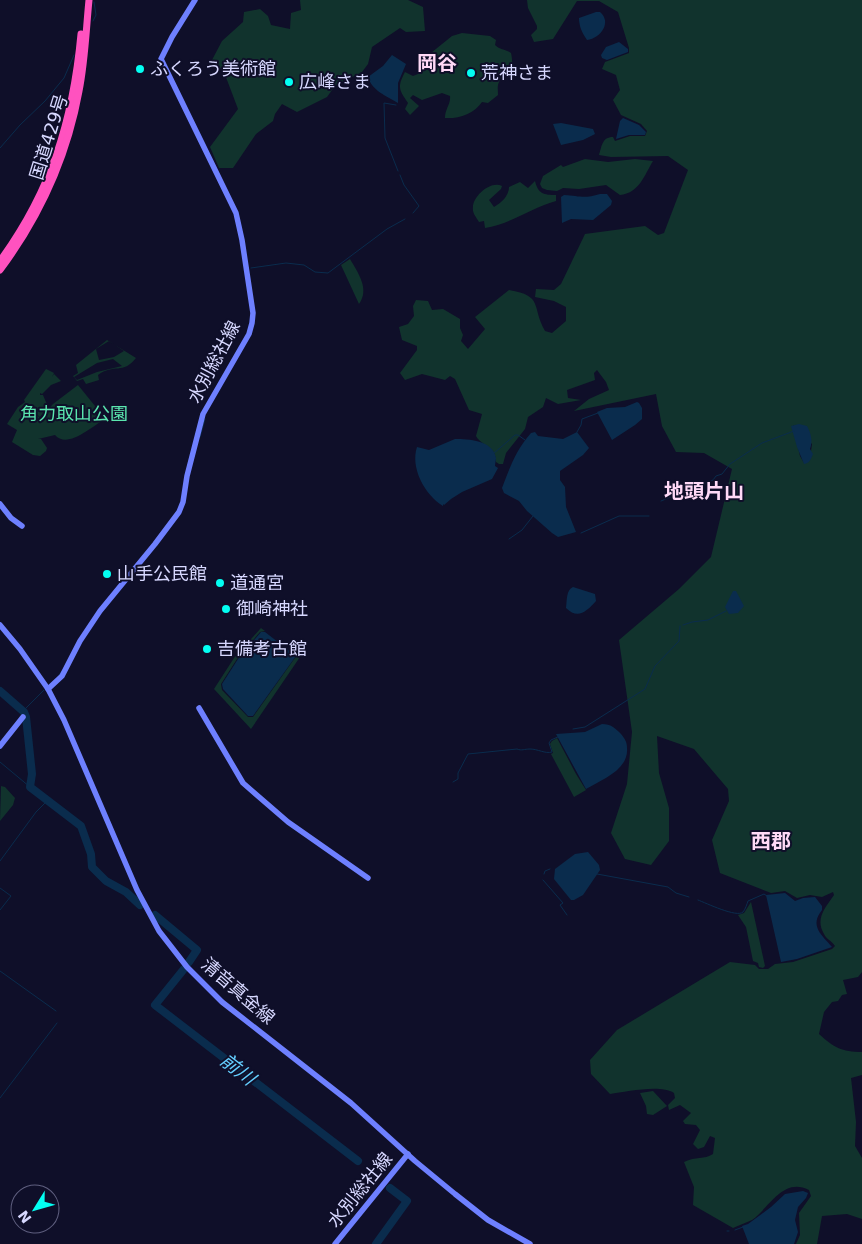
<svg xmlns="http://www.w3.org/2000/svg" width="862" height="1244" viewBox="0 0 862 1244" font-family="'DejaVu Sans','Noto Sans JP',sans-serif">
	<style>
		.green { fill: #11332d; fill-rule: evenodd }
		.water { fill: #0a2c4d }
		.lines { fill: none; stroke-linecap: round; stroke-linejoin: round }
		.stream { stroke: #0a2c4d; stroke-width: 1 }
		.river { stroke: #0a2c4d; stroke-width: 8 }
		.secondary { stroke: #6e80ff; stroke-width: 5.5 }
		.highway { stroke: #ff52bf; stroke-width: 7 }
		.poi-dot { fill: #03fff2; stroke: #0f0f29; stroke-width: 2 }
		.labels { text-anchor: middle; stroke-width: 4; stroke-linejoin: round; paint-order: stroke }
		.poi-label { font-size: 18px; fill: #d7d8ff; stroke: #0f0f29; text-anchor: start }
		.street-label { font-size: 18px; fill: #d7d8ff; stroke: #0f0f29 }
		.park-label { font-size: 18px; fill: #5be6af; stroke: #0f0f29 }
		.water-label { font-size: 19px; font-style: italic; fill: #65cfff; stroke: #0f0f29 }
		.quarter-label { font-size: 20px; font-weight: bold; fill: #ffd9f7; stroke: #0f0f29 }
	</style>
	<rect width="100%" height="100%" fill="#0f0f29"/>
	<g class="green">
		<polygon points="300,0 408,0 423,7 425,31 406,32 400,28 372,47 368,64 362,72 335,86 327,97 297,112 282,104 275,114 273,121 256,134 233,168 219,168 210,147 238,109 224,72 212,60 222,41 243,22 244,12 260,9 268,16 271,25 290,29 291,13 301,10"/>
		<path d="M527 0H862V972L858 977 843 980 847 994 842 995 838 1001 832 1002 824 1012 819 1034C833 1047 842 1052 862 1052V1075L851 1078 856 1122 855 1146 862 1158V1219L847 1214 822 1216 817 1244H796L800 1235 799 1213 811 1196 809 1190C783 1177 770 1207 752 1220 746 1223 739 1225 733 1228L693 1205 694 1187 684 1162C696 1156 704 1160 713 1154L715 1138 710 1136 704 1147 698 1149 693 1144 700 1130 696 1125 685 1124 683 1121 691 1113 680 1105 669 1110 668 1105 675 1098 674 1093C660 1084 626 1092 610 1094L591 1074 590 1060 617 1030 730 962 755 965 759 969H768L775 964 793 962 832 949 835 946C832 941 826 939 824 934 815 919 825 908 834 895L833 892 822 897 810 895 797 898 785 891 771 893 720 873 712 840 729 801 728 789 694 749 657 736 659 773 669 808V841L651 865 625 859 611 833 627 784 632 732 619 640 679 589 711 557 732 469 704 453 676 452 662 426 656 394 574 411 589 399 609 390 606 382 597 370 594 373 595 380 567 390 568 398 581 400 558 404 546 398 543 407 528 417 525 429 506 453 503 464H499L496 462C496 445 482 447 476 436L482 414 469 410 455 379 450 376 445 380 422 374 405 380 400 373 417 350V346L402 340 399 327 408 324 414 316 413 306 416 300 428 301 432 310 443 309 460 319V328L463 335 461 341 468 349 485 329 475 317 509 290C544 296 531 306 545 331L552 333 566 321V307L554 301 535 297 536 289 554 290 561 284 585 234 645 226 658 235 664 233 688 170 668 156 611 157 599 155C602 146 602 137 613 137L615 141 630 136H645L647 131 641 124 621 115 613 100 620 90 616 75 602 69 605 62 629 53V48L618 12 599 1H577L553 39 534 42 531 35 537 29V26L528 8ZM793 425 812 444 811 451 804 463 800 456Z"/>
		<path d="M462 33 490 36 496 40 495 45C500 50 505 49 511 53 516 76 503 69 499 82 497 86 498 91 498 95L488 103 482 102C474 114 458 119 445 118 445 109 451 104 450 96L442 93 422 100 413 95 410 98 419 106 410 115 405 109 408 103C399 90 397 87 405 72L413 76 418 74 424 62 421 61 452 36Z"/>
		<path d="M585 159 608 162 635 159 653 161C644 176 639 193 620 195L606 185 579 189 563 188 557 191 547 190 542 188 540 184 543 176 561 165 563 167Z"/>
		<path d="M535 181C538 194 544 195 556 195V201C531 208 511 224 485 228L484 221 479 222C476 217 472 213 473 207 473 196 491 180 502 186L501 189 489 200 494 207C501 203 509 196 509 187L520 182 528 188Z"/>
		<path d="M350 259C358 273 370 289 359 304L341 265Z"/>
		<path d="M107 340 136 358C123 375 114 363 98 375L99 380 86 384 83 379 77 381 73 376 78 373 76 365ZM109 341 124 351 114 357 99 360 96 349ZM113 359 122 366 97 372 77 380 74 377 97 363Z"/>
		<path d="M46 369 54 373 52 377 54 374 61 381 51 385 42 394 40 393V395H43L48 407 40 417 34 412 40 418 53 404 78 385 95 406 102 421C90 428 67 449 55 435L38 439H41L47 448 46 451 40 456 33 455 12 442 17 430 7 424 18 407 25 402 24 400Z"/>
		<polygon points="261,628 265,631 260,632 237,659 221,684 222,690 248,717 253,717 297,655 300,657 251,729 214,689 234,658"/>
		<polygon points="557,738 576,774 586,790 574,797 551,754 553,753 550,744 552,741"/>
		<polygon points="1,786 5,787 15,798 13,805 0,821"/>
		<polygon points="751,902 765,966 763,968 759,967 758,963 753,961 746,927 738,915 744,913"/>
		<polygon points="653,1091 667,1106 653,1115 647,1114 646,1106 640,1093"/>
	</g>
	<g class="water">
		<path d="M596 12H600C612 22 601 38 587 40 582 33 579 26 579 18Z"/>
		<polygon points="619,42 628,49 628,52 607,60 602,58 601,55 606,47"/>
		<path d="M392 55 406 64 398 83V103C387 96 372 91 368 77L383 66Z"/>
		<polygon points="623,118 639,125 646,132 645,135 629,135 616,139 620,121"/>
		<polygon points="561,123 593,129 595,134 583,140 561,145 553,124"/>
		<path d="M600 194H607L612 201 611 205 593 220 571 219 562 223 561 197 564 195C580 196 584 199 600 194Z"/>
		<polygon points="637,402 639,403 642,408 642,419 635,425 612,440 597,412 607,408 625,407"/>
		<path d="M799 424 807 426C811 433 813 441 810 449L813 454C811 459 810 463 804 464L797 447 791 426Z"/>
		<path d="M535 432 538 436 563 439 577 432 589 448 583 455 560 471V480L565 487 566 507 576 532 558 537 552 533 527 511 519 501 504 493 502 488C510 467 516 450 531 433Z"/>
		<path d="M455 439C468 439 493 440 496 458 496 461 495 463 495 466L498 468 492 479 462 492 451 499 444 505 443 504V506C425 495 410 468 417 447L429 450Z"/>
		<path d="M573 587 595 594 596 601C587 611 578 620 566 608 567 601 566 590 573 587Z"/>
		<polygon points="733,591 736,591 744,606 738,613 729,614 725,607"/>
		<polygon points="261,632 265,632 296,656 253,716 248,716 223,689 222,684 238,659"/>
		<path d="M602 724C611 724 615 728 621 734 625 739 627 742 627 748 629 770 601 780 586 789L556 734 585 732Z"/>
		<polygon points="588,852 599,865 600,870 583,895 574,900 571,900 554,879 555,869 575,854"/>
		<path d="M785 893 795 901 803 898 815 897 822 906V910C809 926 822 935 832 947L797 959 781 962 766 895Z"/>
		<polygon points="803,1191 808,1193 806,1198 798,1207 795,1220 798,1232 794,1244 749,1244 742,1226 748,1224 771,1207 785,1194"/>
	</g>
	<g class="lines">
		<g class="stream">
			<polyline points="93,21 96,15 94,2"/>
			<polyline points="396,105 384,103 385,138 398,171"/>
			<polyline points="0,148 20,125 45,101 64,78 74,55"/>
			<polyline points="400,175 404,185 419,206 413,213"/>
			<polyline points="251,268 286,263 304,265 315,272 328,273 387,229 405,219"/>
			<polyline points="577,432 581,425 582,419 598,413"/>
			<polyline points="200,437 205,419"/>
			<polyline points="493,454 515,435 518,435 525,440"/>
			<polyline points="661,501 713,480 716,476 722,474 730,464 762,443 794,431"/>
			<polyline points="581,533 619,516 649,516"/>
			<polyline points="509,539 522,530 533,516"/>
			<polyline points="683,625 692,622 708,620 726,611"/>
			<polyline points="59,675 62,671"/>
			<polyline points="23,711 44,690"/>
			<polyline points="573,729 585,727 645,689 655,666 679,641 680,626"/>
			<polyline points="0,762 30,787"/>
			<path d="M453 782 458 779V773L468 754 517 749C522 751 524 749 530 749 538 749 545 754 552 752L549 743 551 740 560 736"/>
			<polyline points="0,861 36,812 47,801"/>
			<polyline points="544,874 545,871 550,869"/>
			<polyline points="597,874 668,887 676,893 689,897"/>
			<polyline points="543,880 563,903 560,905 567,915"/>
			<polyline points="0,888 11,896 0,910"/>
			<path d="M698 900C706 903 737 918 743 912 745 910 747 904 748 901L764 894 767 896"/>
			<polyline points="0,971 56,1011"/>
			<polyline points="0,1098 57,1023"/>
			<polyline points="735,1230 743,1227"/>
			<polyline points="727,1231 729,1231"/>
		</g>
		<g class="river">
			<polyline points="0,691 24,712 26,717 32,774 30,787 81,826 91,854 92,867 106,881 126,892 140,905"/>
			<polyline points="155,915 197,950 189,962"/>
			<polyline points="184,969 155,1005 358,1161"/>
			<polyline points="376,1244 407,1201 390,1188"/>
		</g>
		<g class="secondary">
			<polyline points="0,504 11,518 22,526"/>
			<polyline points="0,625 20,649 48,689 64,720 137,890 159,931 187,967 222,1002 351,1103 415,1161 455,1194 488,1220 530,1244"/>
			<polyline points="48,689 62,676 80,641 100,611 155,544 179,512 183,502 187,476 203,414 249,334 252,323 253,313 242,240 236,213 161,59 172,37 195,0"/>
			<polyline points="199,708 243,783 288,822 368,878"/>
			<polyline points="0,746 23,717"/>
			<polyline points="335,1244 408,1154"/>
		</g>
		<g class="highway">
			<path d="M0 261C51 191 73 121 81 34"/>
			<path d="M0 270C40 216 67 157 79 91 85 61 86 30 89 0"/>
		</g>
	</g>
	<g class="poi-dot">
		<circle cx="140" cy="69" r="5"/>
		<circle cx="471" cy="73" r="5"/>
		<circle cx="289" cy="82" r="5"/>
		<circle cx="107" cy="574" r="5"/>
		<circle cx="220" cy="583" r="5"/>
		<circle cx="226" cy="609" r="5"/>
		<circle cx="207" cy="649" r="5"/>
	</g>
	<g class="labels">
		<g class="poi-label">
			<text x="150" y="75">ふくろう美術館</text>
			<text x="481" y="79">荒神さま</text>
			<text x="299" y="88">広峰さま</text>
			<text x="117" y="580">山手公民館</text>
			<text x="230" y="589">道通宮</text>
			<text x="236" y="615">御崎神社</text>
			<text x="217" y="655">吉備考古館</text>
		</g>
		<g class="street-label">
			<text transform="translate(49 137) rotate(-73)" y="6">国道429号</text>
			<text transform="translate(214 362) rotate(-62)" y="6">水別総社線</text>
			<text transform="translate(238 991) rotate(41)" y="6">清音真金線</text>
			<text transform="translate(360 1190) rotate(-51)" y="6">水別総社線</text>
		</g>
		<g class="park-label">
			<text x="74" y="420">角力取山公園</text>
		</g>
		<g class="water-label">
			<text transform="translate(238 1069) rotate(38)" y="7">前川</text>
		</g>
		<g class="quarter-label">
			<text x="437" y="70">岡谷</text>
			<text x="704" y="498">地頭片山</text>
			<text x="771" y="848">西郡</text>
		</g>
	</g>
	<g transform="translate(35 1209) rotate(233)"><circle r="24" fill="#0f0f29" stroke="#5f5f7f"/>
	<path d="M0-4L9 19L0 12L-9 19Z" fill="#03fff2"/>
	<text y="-8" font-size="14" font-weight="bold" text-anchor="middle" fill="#d7d8ff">N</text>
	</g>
</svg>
